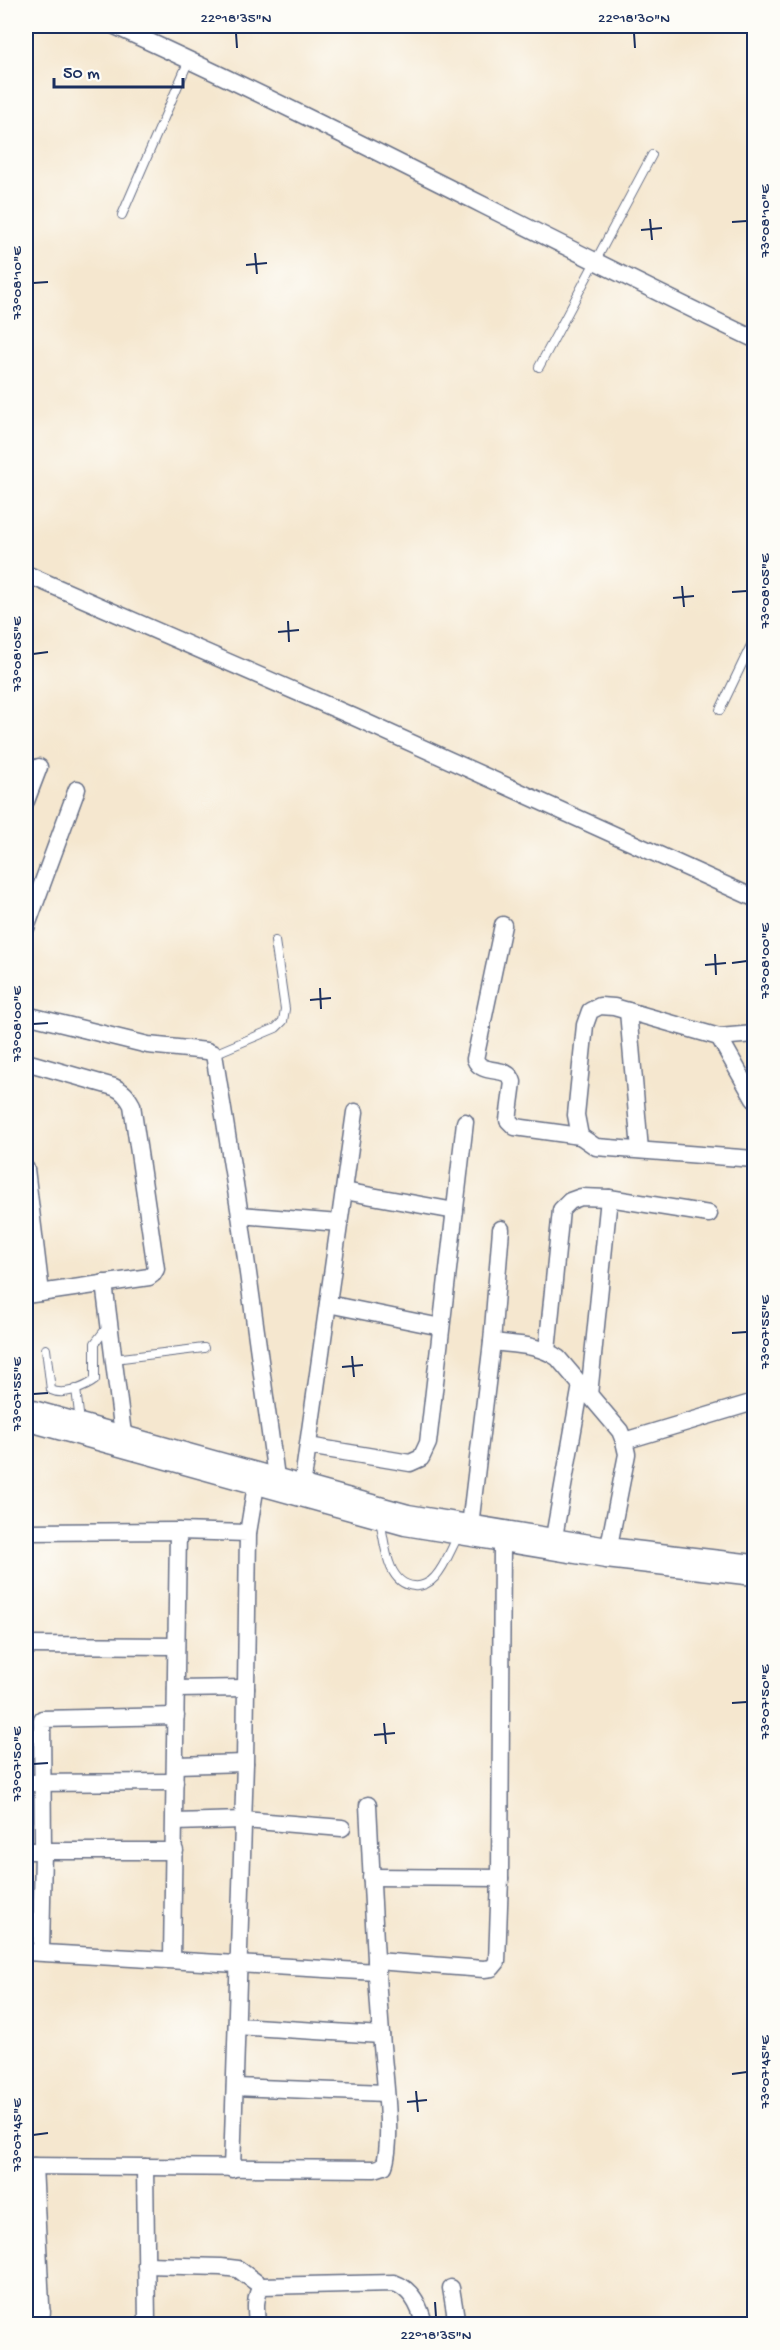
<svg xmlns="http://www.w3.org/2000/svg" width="780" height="2350" viewBox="0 0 780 2350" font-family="'Gochi Hand',sans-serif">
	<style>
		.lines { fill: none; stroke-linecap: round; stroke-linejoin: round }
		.lane-casing { stroke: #676f86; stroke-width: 10 }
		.street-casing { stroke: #676f86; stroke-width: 19 }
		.lane { stroke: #fff; stroke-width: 8 }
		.street { stroke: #fff; stroke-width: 16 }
		.ticks { fill: none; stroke: #1b2f5e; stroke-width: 2 }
		.neatline { fill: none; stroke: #1b2f5e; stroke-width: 2 }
		.ticks-label { font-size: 15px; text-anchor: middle; fill: #1b2f5e }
	</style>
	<rect width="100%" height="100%" fill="#fdfcf7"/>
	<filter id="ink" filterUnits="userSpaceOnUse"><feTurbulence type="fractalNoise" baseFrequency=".0167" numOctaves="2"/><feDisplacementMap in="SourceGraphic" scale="12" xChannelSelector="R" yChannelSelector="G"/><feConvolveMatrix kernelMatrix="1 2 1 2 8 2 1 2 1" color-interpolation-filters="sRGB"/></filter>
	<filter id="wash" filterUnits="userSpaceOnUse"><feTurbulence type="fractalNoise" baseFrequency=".008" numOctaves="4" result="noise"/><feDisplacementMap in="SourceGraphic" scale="24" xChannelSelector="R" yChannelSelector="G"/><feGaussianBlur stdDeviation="1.35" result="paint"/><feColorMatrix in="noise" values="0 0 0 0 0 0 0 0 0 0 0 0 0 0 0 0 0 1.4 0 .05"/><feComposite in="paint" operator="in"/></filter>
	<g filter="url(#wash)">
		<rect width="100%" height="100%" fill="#f5e7cf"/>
	</g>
	<g filter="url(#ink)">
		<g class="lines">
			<defs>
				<g id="lane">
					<polyline points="122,215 189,60"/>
					<polyline points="539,367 652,155"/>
					<polyline points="720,710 754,639"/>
					<polyline points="214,1054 276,1028 283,1021 285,1009 275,941"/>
					<path d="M46 1349 51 1390C63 1396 85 1388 95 1380V1343L109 1325"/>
					<polyline points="114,1359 204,1348"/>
					<polyline points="76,1389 80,1422"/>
					<path d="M380 1520C385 1542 386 1584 414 1586 421 1587 430 1583 435 1577 445 1566 451 1549 458 1536"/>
				</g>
				<g id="street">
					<path d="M115 26C331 124 540 237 754 339"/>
					<polyline points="26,574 354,717 754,898"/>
					<polyline points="26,801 39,767"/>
					<path d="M503 925 475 1059C482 1077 508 1064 513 1082L508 1120 515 1127 580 1136"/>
					<polyline points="26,928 77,789"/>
					<polyline points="628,1011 640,1150"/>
					<polyline points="26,1015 148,1045 207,1051 214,1054 240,1215 277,1484"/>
					<polyline points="754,1034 719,1037 614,1007 600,1006 590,1011 585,1025 576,1115 580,1136 596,1147 754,1159"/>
					<polyline points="719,1037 754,1099"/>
					<path d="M26 1062 114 1087C123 1091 127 1096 132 1105L156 1269 153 1274 149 1277 26 1295"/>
					<polyline points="26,1169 41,1293"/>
					<polyline points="344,1191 455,1211"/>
					<polyline points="240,1215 339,1223"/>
					<polyline points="104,1283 123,1434"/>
					<polyline points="328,1304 441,1327"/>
					<path d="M492 1342C515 1345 538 1344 558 1358L620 1431 624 1441 627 1454 607 1556"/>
					<polyline points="547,1351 561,1210 570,1201 581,1197 609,1198 709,1214"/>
					<polyline points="589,1395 609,1198"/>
					<polyline points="26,1407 408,1513 608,1546 754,1563"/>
					<polyline points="26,1422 405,1527 606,1560 754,1577"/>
					<polyline points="624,1441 754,1402"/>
					<polyline points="308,1446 410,1463 421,1458 428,1443 465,1122"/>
					<polyline points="301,1494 355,1112"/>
					<polyline points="26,1532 178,1531 248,1533 245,1763 232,2169"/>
					<polyline points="248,1533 256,1485"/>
					<polyline points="469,1534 492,1342 501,1229"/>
					<polyline points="554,1537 581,1385"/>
					<polyline points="26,1645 176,1646"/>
					<polyline points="176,1689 246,1688"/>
					<polyline points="176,1765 245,1763"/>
					<polyline points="26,1783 175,1782"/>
					<polyline points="175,1822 243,1820 342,1828"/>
					<polyline points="26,1851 175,1851"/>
					<polyline points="371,1877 500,1878"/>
					<polyline points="26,1952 377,1972"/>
					<polyline points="41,1952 43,1851 42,1719 176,1716"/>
					<polyline points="172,1959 178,1531"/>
					<polyline points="376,1961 484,1969 492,1968 497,1962 500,1878 502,1543"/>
					<polyline points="237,2026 381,2035"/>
					<polyline points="235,2087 385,2093"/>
					<path d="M26 2166 375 2169 384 2166C394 2139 383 2065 381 2034 375 1957 372 1881 368 1805"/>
					<polyline points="34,2166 42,2324"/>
					<polyline points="145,2167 147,2324"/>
					<polyline points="146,2265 221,2267 238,2269 261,2286"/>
					<polyline points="451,2288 457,2324"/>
					<polyline points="26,2314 42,2312"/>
					<path d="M257 2324C256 2311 254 2299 261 2286L394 2283C412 2289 420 2307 424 2324"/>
				</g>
			</defs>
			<use href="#lane" class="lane-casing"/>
			<use href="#street" class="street-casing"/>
			<use href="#lane" class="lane"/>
			<use href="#street" class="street"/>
		</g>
	</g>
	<path class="ticks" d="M236 33 237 48M634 33 635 48M650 219 652 240M732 222 747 221M641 230 662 228M255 253 257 274M246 265 267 263M33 283 48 282M682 586 684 607M732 592 747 591M673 598 694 596M288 621 289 642M278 632 299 630M33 654 48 652M715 954 716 975M732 963 747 961M705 965 726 963M320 988 321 1009M310 1000 331 998M33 1024 48 1023M732 1333 747 1332M352 1356 354 1377M342 1367 363 1365M33 1394 48 1393M732 1703 747 1702M384 1723 386 1744M374 1735 395 1733M33 1764 48 1763M732 2074 747 2072M416 2091 418 2112M407 2102 427 2100M33 2135 48 2133M435 2302 436 2317"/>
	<rect width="780" height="2350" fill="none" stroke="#fdfcf7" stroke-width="66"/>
	<path d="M54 78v9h129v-9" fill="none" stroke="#1b2f5e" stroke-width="3"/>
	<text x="63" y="78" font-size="18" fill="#1b2f5e" stroke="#fdfcf7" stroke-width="4.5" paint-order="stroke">50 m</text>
	<rect x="33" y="33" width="714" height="2284" class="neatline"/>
	<g class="ticks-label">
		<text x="236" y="22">22°18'35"N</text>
		<text x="634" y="22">22°18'30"N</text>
		<text transform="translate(764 221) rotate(-90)" y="5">73°08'10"E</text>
		<text transform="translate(16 283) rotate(-90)" y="5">73°08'10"E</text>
		<text transform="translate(764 591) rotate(-90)" y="5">73°08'05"E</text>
		<text transform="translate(16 654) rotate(-90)" y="5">73°08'05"E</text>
		<text transform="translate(764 961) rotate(-90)" y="5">73°08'00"E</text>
		<text transform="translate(16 1024) rotate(-90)" y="5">73°08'00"E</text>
		<text transform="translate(764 1332) rotate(-90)" y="5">73°07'55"E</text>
		<text transform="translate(16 1394) rotate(-90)" y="5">73°07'55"E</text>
		<text transform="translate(764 1702) rotate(-90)" y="5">73°07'50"E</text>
		<text transform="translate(16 1764) rotate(-90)" y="5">73°07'50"E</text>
		<text transform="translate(764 2072) rotate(-90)" y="5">73°07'45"E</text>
		<text transform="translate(16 2135) rotate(-90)" y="5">73°07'45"E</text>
		<text x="436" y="2339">22°18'35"N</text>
	</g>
</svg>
